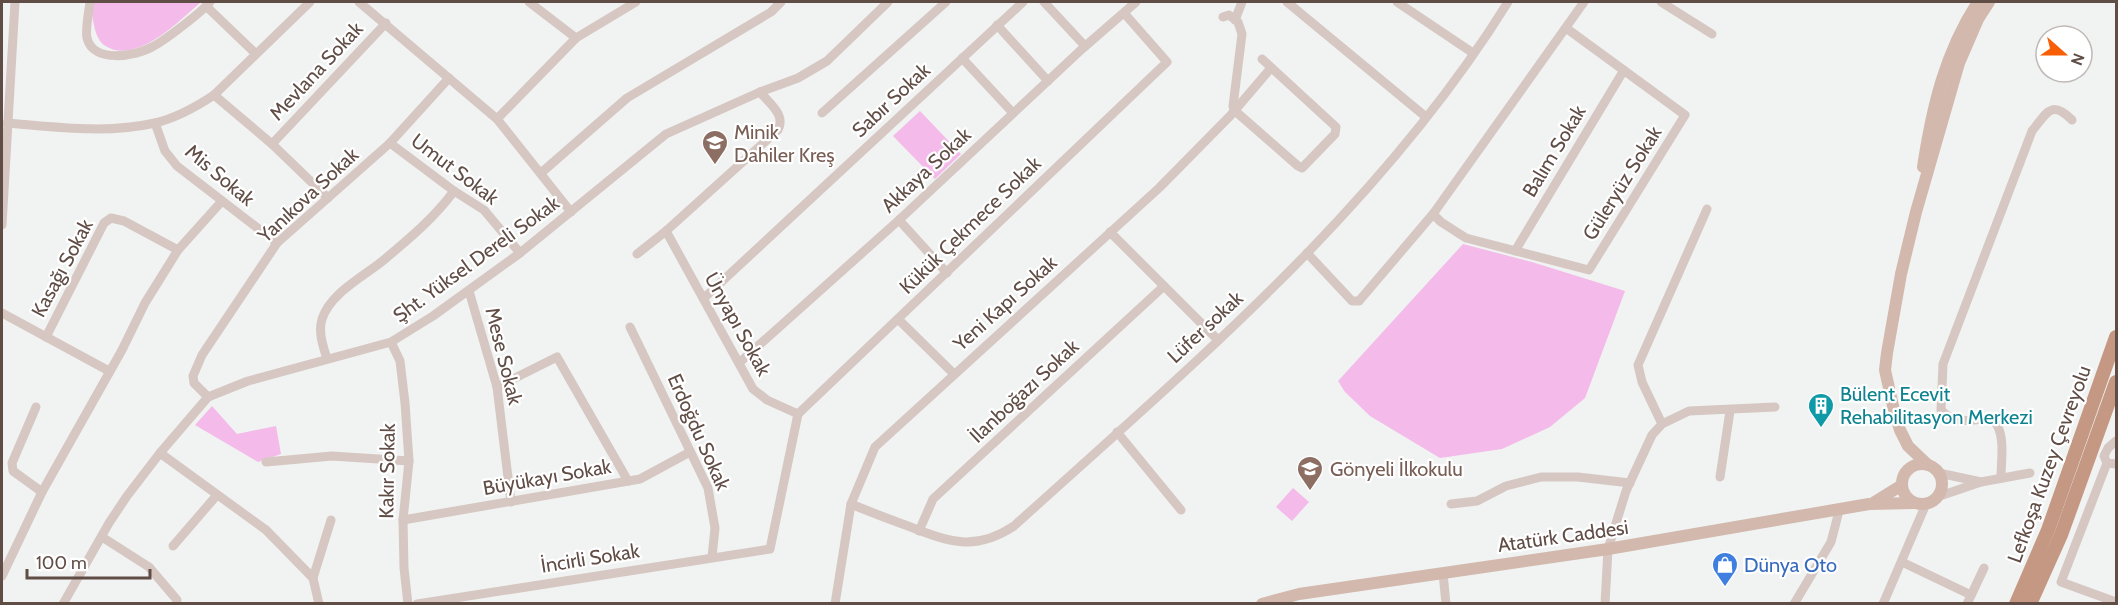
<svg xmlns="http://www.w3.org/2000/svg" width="2118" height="605" viewBox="0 0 2118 605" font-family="Cabin,sans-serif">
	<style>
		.green { fill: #f4bae9 }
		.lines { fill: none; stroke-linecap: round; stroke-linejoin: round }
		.minor { stroke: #d6c7c2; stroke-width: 9 }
		.major { stroke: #d2b8ad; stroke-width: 12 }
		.highway { stroke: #c49883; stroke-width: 14 }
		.labels { text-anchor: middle; stroke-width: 4.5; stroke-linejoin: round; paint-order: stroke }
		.street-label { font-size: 20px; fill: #604d46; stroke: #fff }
		.education-label { font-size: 20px; fill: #785e54; stroke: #fff; text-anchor: start }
		.culture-label { font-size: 20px; fill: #0d838f; stroke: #fff; text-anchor: start }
		.shop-label { font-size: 20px; fill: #366cbe; stroke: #fff; text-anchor: start }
	</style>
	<rect width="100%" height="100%" fill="#f0f3f2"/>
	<g class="green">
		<path d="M90 2H201C180 20 135 67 104 45 93 37 93 14 90 2Z"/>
		<polygon points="920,111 961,154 935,179 893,136"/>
		<polygon points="1463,244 1532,262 1625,291 1585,398 1550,427 1502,449 1440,458 1370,416 1345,392 1338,381"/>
		<polygon points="212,406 237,434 276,426 281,454 258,462 195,425"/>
		<polygon points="1293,488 1309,502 1292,521 1276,507"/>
	</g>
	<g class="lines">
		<g class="minor">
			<path d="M90 2C89 11 85 30 87 38 93 64 136 56 152 47 164 41 202 12 210 2"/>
			<polyline points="359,2 497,119 571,212"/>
			<polyline points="529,2 576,38"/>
			<polyline points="1044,2 1085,46"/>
			<polyline points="1287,2 1426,117"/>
			<polyline points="1397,2 1473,53"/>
			<polyline points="1661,2 1712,34"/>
			<polyline points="206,6 255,53"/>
			<polyline points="1223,17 1229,15 1238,22 1242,34 1233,106 1234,110 1298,166 1302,168 1335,134 1336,127 1262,59"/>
			<polyline points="1235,20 1242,2"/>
			<polyline points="997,25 1048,81"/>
			<polyline points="962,58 1013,113"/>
			<polyline points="214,95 272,144 328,198"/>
			<polyline points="822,113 946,2"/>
			<polyline points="497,119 576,38 636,2"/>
			<path d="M7 123C56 127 107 134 155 123 176 118 196 107 214 95L310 2"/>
			<polyline points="155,123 165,151 177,166 277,243"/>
			<polyline points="390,143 454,191 484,210 520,253"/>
			<polyline points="272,144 386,23"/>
			<polyline points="541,173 627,98 771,12 781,2"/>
			<polyline points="1433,214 1584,2"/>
			<polyline points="899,220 947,273"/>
			<polyline points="2,225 15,2"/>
			<polyline points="666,231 753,389 767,400 798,414"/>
			<polyline points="1110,232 1218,340"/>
			<polyline points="1515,251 1624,70"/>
			<polyline points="1307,253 1352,301 1359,301 1433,214 1441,222 1466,238 1589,270 1685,115 1566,28"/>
			<path d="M637 254 666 231 778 130C786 115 770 104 760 92"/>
			<polyline points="469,291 497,387 511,502"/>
			<polyline points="704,298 1023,2"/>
			<polyline points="2,313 109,371"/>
			<polyline points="898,319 954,374"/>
			<polyline points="630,327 708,488 715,528 712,557"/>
			<polyline points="46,337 104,223 111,218 124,221 178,250"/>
			<polyline points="391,342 400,361 405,403 409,461 403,520 404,568 408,604"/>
			<path d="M327 359C323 346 318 332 322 319 331 292 365 276 385 259 410 238 435 217 454 191"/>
			<polyline points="739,363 899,220 1082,49 1136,2"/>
			<polyline points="497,387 557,357 628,481"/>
			<polyline points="208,397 194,383 193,376 202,355 277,243 390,143 449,78"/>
			<polyline points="36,407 12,463 13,471 42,492"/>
			<polyline points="798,414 1167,62 1124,13"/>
			<polyline points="1662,424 1642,382 1638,365 1707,209"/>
			<polyline points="1117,432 1181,510"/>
			<polyline points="2116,441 2108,448 2104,456 2107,463 2116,464"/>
			<polyline points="160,453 266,530 313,578"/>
			<polyline points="266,462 332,456 409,461"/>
			<polyline points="2107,463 2061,582 2116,602"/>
			<polyline points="1939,473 1981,482"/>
			<polyline points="1720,477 1730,411"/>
			<path d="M2001 478C2001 462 2005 439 1997 425 1988 410 1960 432 1941 410L1943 364 2032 131C2047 113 2051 99 2072 120"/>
			<polyline points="1937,497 1981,482 2030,473"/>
			<path d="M851 504C870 512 889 519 908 526 949 542 975 552 1014 526 1192 365 1381 207 1508 2"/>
			<polyline points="1451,504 1477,501 1506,486 1541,477 1578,477 1630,483"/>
			<polyline points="403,520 640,479 690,452"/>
			<polyline points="919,531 933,499 1164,286"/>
			<polyline points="102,537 149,567 177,600"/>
			<polyline points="173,546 217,495"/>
			<polyline points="1902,562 1971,595"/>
			<polyline points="1443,573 1446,604"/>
			<polyline points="2,576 42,492 122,350 145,303 178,250 222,201"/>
			<polyline points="63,604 109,523 127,496 160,453 208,397 248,381 391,342 433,316 520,253 666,134 760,92 798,78 827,61 888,2"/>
			<polyline points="319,604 313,578 331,520"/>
			<polyline points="417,604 770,549 798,414"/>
			<polyline points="835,604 851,504 875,447 1159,188 1230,116 1271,68"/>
			<polyline points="1605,604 1608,549 1626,491 1652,435 1662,424 1689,411 1775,407"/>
			<polyline points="1794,604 1831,542 1839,511"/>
			<polyline points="1883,604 1926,504"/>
			<polyline points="1967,604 1984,568"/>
		</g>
		<g class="major">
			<path d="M1923 167C1932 108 1945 52 1978 2"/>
			<circle cx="1922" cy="484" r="20"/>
			<polyline points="1928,465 1908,446 1900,430 1893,406 1885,370 1887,353 1901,274 1916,212 1959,63 1978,19 1989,2"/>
			<polyline points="1873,503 1902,485"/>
			<polyline points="1262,604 1299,594 1608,549 1869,504 1914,503"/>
		</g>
		<g class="highway">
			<polyline points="2016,604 2048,530 2116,337"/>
			<polyline points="2030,604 2061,535 2116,382"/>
		</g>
	</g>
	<defs>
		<symbol id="school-pin" viewBox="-11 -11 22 30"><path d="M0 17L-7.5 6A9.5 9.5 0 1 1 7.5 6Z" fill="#8d6e63" stroke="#fff"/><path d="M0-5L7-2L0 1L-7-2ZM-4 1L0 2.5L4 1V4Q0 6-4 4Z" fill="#fff"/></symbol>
		<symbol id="building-pin" viewBox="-11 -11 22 30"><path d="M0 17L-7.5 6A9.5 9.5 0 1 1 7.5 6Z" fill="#0f9aa8" stroke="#fff"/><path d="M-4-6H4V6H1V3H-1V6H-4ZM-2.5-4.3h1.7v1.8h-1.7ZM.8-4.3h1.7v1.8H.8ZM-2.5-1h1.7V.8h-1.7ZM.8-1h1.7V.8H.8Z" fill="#fff"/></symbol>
		<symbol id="shop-pin" viewBox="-11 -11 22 30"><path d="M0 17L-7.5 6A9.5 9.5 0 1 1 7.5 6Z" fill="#3f7fe0" stroke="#fff"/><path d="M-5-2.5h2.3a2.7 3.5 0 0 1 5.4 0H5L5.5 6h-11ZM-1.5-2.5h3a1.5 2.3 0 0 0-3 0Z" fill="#fff"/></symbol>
	</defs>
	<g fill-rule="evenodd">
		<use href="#school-pin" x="700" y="128" width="30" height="40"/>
		<use href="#building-pin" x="1806" y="391" width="30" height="40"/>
		<use href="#school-pin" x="1295" y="454" width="30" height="40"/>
		<use href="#shop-pin" x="1710" y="550" width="30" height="40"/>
	</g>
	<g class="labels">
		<g class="street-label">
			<text transform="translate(316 71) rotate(-47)" y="7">Mevlana Sokak</text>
			<text transform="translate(891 100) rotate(-43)" y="7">Sabır Sokak</text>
			<text transform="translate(1554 151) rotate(-59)" y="7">Balım Sokak</text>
			<text transform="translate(455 169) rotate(37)" y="7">Umut Sokak</text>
			<text transform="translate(926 170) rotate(-43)" y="7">Akkaya Sokak</text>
			<text transform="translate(220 175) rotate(40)" y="7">Mis Sokak</text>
			<text transform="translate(1622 183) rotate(-58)" y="7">Güleryüz Sokak</text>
			<text transform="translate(308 195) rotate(-43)" y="7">Yanıkova Sokak</text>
			<text transform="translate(970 225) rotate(-44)" y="7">Kükük Çekmece Sokak</text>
			<text transform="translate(476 259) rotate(-36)" y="7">Şht. Yüksel Dereli Sokak</text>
			<text transform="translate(62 268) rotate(-62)" y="7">Kasağı Sokak</text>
			<text transform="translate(1005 303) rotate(-42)" y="7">Yeni Kapı Sokak</text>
			<text transform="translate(738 324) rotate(61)" y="7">Ünyapı Sokak</text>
			<text transform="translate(1205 327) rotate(-43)" y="7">Lüfer sokak</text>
			<text transform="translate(504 356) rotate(76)" y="7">Mese Sokak</text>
			<text transform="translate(1024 391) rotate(-43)" y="7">İlanboğazı Sokak</text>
			<text transform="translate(699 432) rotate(66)" y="7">Erdoğdu Sokak</text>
			<text transform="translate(2049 464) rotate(-70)" y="7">Lefkoşa Kuzey Çevreyolu</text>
			<text transform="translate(387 471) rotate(-89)" y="7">Kakır Sokak</text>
			<text transform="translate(547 477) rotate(-10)" y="7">Büyükayı Sokak</text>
			<text transform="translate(1563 536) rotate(-8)" y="7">Atatürk Caddesi</text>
			<text transform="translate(590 558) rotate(-9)" y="7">İncirli Sokak</text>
		</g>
		<g class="education-label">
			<text x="734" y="139">Minik<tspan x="734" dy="23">Dahiler Kreş</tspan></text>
			<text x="1330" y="476">Gönyeli İlkokulu</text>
		</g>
		<g class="culture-label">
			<text x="1840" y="401">Bülent Ecevit<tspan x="1840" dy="23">Rehabilitasyon Merkezi</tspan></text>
		</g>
		<g class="shop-label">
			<text x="1744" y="572">Dünya Oto</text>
		</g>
	</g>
	<rect width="2118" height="605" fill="none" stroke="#604d46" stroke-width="6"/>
	<g transform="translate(2064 54) rotate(111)"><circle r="28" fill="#ffffff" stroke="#bfb8b5" stroke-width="1.5"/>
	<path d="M0-4.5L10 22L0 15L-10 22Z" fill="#f85f05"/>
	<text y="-9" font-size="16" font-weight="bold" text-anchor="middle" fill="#604d46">N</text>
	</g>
	<path d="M27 569v9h123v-9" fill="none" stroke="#604d46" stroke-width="3"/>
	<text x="36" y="569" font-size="18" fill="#604d46" stroke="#ffffff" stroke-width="4.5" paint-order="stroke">100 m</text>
</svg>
